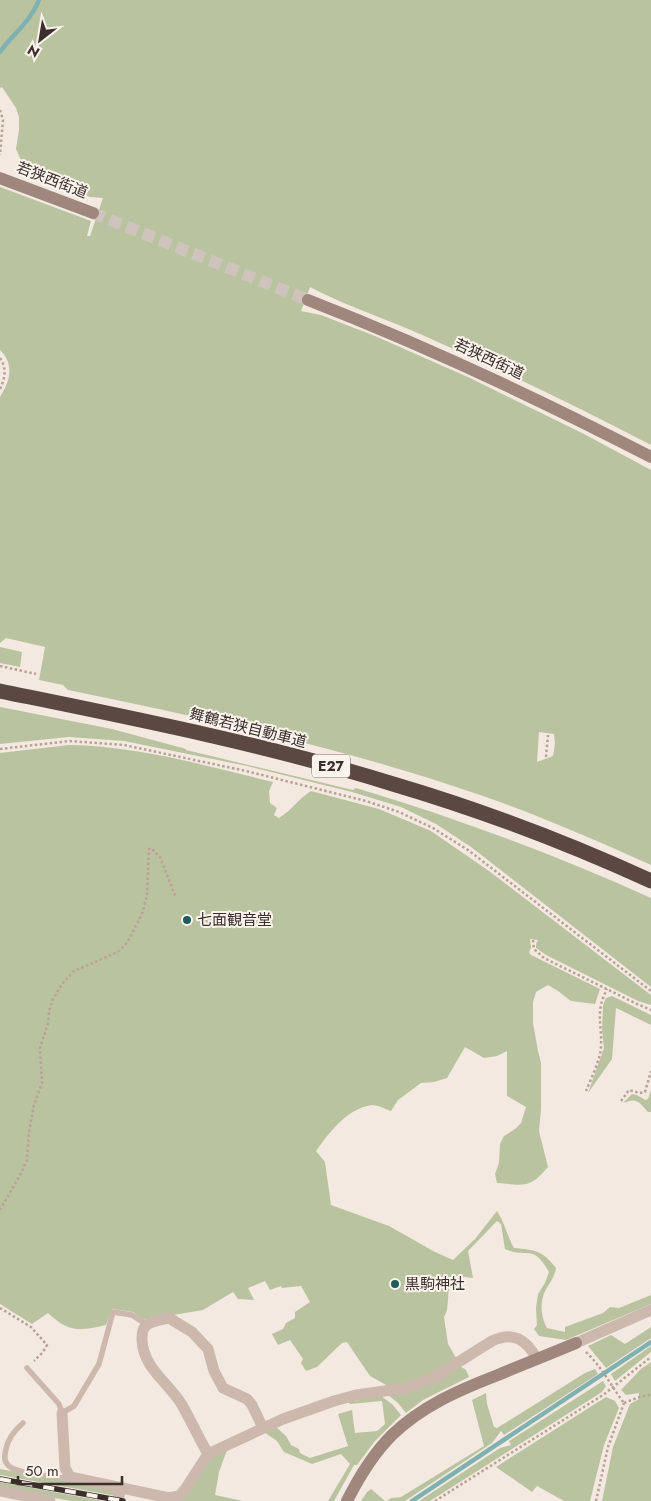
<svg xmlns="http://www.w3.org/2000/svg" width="651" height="1501" viewBox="0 0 651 1501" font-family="Jost,'Noto Sans JP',sans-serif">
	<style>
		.green { fill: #bac3a0; fill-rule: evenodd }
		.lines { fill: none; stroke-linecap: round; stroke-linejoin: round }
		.stream { stroke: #7fb1b0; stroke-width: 4.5 }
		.secondary-tunnel { stroke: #cec4bc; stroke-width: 12; stroke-dasharray: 12 6; stroke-linecap: butt }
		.path { stroke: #b8a296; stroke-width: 2.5; stroke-dasharray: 2.5 2.5; stroke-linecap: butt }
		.lane { stroke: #ccb8ac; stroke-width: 5.5 }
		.street { stroke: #ccb8ac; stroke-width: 11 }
		.secondary { stroke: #a0877d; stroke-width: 12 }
		.highway { stroke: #5b4842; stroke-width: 15 }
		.rail-casing { stroke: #3a2f2b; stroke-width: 5.5 }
		.rail { stroke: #fbf4ed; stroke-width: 4; stroke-dasharray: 11; stroke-linecap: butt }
		.poi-dot { fill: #205c5c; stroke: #fbf4ed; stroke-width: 2 }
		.labels { text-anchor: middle; stroke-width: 4; stroke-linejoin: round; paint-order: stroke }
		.shield { fill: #fbf4ed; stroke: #746a65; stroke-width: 1 }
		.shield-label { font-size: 14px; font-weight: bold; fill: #3a2f2b }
		.street-label { font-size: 15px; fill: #3a2f2b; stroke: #fbf4ed }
		.poi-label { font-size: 15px; fill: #3a2f2b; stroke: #fbf4ed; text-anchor: start }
	</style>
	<rect width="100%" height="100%" fill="#f3e9e0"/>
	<g class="green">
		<path d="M0 0H651V445C578 407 504 371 429 338 390 320 348 307 310 287L301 311 321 315 375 336 470 378 584 434 651 470V865C595 840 540 816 483 796 348 749 208 719 68 690L63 685 39 680 45 647 6 638 0 643V397C10 381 15 365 0 350V187L91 221 87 236H90L103 198 90 197 27 174 16 149 19 130V117L16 108 2 87 0 88ZM539 732 554 734 555 744 553 756 537 762Z"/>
		<polygon points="0,647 22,652 20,667 0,663"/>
		<path d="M0 707 112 729 186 749V750L353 790 356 788C457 818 555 855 651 898V987L471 847 436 824 401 807 352 792 247 766 124 741 69 737 0 744Z"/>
		<path d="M69 745C139 746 206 766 273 782L269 791 270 803 277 808 274 815 279 818C291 811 299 798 311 791L379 809 431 831 489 871 651 995V1005L638 1001 546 955 536 948V944L538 940 530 939 531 948 529 952 531 955 600 989 595 1004 571 1001 558 991 548 985 536 992 533 1002V1023L538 1051 541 1063V1109L539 1131 548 1167C529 1189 525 1185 497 1183L495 1174 499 1163 500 1144 504 1136 515 1129 521 1123 526 1107 507 1096V1051L497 1056 484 1058 465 1047 447 1078 434 1082 421 1083 398 1100 391 1111C385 1109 378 1105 372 1105 346 1109 330 1132 316 1151L325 1162 331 1205 389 1226 435 1252 453 1260 475 1239 497 1211C505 1223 507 1236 514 1248 535 1250 542 1250 556 1268 554 1281 545 1287 543 1297 540 1306 542 1320 547 1328L565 1332V1327L603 1313 610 1307 619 1308 651 1295V1304L566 1340 539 1336 534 1329 537 1325 536 1308 538 1294 545 1283 549 1272C533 1243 529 1259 505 1249L501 1224 497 1221 468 1251 473 1278 457 1276 450 1277 447 1310 444 1317 448 1344 456 1358 431 1374 415 1381 388 1386 370 1376 347 1342 342 1343 317 1367 306 1371 301 1363 303 1359 290 1340 278 1345 272 1334 283 1329 286 1323 295 1318V1312L310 1302 301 1286 282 1288 281 1286 270 1290 265 1281 248 1288 254 1300 238 1299 233 1292 203 1310 143 1320 133 1312 112 1309 106 1325C80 1331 69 1333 48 1313L32 1324 0 1304V753Z"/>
		<polygon points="612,996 651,1015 651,1025 616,1008 612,1059 588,1093 604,1048 602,1031 603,1005 606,998"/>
		<path d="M651 1090V1112H648C639 1102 637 1097 623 1103L632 1094 637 1095 645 1100 648 1099Z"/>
		<polygon points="651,1327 651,1338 606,1368 588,1346 611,1335 625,1344"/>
		<polygon points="651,1346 651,1352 615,1381 611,1374"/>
		<polygon points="651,1362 651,1501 602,1501 613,1447 630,1404 639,1399 639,1393 626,1395 621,1390 641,1369"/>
		<polygon points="460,1366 466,1370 469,1377 423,1400 406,1413 398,1403 388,1395"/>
		<polygon points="595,1369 598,1374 504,1435 501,1431 492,1443 405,1501 387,1501 391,1498 401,1497 484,1446 472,1400 486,1393 487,1404 494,1427 497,1428 585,1373"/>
		<polygon points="603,1381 606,1386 602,1392 430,1501 419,1501 500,1448 511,1445 509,1441"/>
		<polygon points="381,1396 392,1404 401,1415 375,1441 357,1465 354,1465 334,1501 328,1501 350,1464 341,1454 312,1464 284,1452 277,1441 264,1432 276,1427 286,1436 291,1445 299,1449 300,1453 310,1458 348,1446 338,1414 352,1410 355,1433 377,1431 385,1424 382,1401 350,1404 348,1402"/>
		<polygon points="606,1397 615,1401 619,1408 604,1445 590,1501 564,1501 537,1486 532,1492 496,1467"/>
		<polygon points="227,1450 219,1472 215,1495 243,1501 176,1501 211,1457"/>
		<polygon points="0,1469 62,1480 69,1480 116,1492 116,1496 0,1475"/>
		<polygon points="0,1482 103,1501 71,1501 0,1488"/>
		<polygon points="371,1489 385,1501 361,1501 367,1492"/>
	</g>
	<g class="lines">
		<g class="stream">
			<path d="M0 52C13 34 31 21 39 0"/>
			<polyline points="412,1501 651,1342"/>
		</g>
		<polyline class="secondary-tunnel" points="93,213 308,300"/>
		<g class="path">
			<polyline points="0,110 3,120 0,155"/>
			<path d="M0 358C7 369 5 378 0 389"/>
			<polyline points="0,666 36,674"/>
			<polyline points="0,749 70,741 124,745 246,771 366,801 399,812 433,828 468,850 651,991"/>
			<polyline points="546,757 548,735"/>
			<polyline points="533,940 534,949 544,958 637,1004 651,1010"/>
			<path d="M586 1091C591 1079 601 1058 601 1046 602 1023 595 1012 607 989"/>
			<polyline points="621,1101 629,1090 640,1093 645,1092 651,1071"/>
			<polyline points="0,1210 20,1175 27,1160 29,1132 34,1105 42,1083 40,1048 48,1023 49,1011 53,999 62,984 74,971 118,952 127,943 142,914 147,895 149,849 151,848 160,857 176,898"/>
			<polyline points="0,1308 31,1327 47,1345 43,1352 34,1361"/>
			<path d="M586 1352C602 1367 611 1386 624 1403"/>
			<polyline points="624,1403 642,1396 651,1395"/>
			<polyline points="435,1501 603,1395 651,1357"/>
			<polyline points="596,1501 608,1447 624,1403"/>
		</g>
		<g class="lane">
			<polyline points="27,1368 59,1404 62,1413 74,1406 99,1364 113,1312 132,1315 147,1325"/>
			<path d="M23 1423C15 1430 8 1438 6 1449 5 1454 3 1459 7 1464 13 1474 51 1476 63 1478L70 1477"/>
		</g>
		<g class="street">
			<polyline points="576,1343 651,1310"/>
			<path d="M62 1413 65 1468 70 1477 169 1498 179 1496 186 1488 208 1454 283 1419 334 1401 356 1395 406 1388 418 1384 433 1378 492 1341C513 1331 526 1339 537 1359"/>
			<path d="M208 1454C199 1438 191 1421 182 1405 169 1383 143 1368 142 1340 142 1336 142 1331 144 1328 148 1321 161 1320 169 1318L192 1332 208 1349 214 1371 223 1388 247 1399 252 1405 263 1428"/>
			<polyline points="0,1491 50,1501"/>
			<polyline points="118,1501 121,1487"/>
		</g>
		<g class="secondary">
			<polyline points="0,178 93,213"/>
			<path d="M308 300C426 346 539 399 651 457"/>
			<path d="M347 1501C359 1477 373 1454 392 1435 422 1406 459 1390 498 1375 524 1364 550 1354 576 1343"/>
		</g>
		<path class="highway" d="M0 691C132 718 265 744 393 784 481 810 568 843 651 881"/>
		<defs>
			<polyline id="rail" points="0,1479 123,1501"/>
		</defs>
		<use href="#rail" class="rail-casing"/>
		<use href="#rail" class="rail"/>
	</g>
	<g class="poi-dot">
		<circle cx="187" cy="920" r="5"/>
		<circle cx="395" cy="1284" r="5"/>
	</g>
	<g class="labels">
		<rect class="shield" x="312" y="754.5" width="38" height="23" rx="4"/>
		<g class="shield-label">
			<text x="331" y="771">E27</text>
		</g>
		<g class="street-label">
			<text transform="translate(52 180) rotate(21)" y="5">若狭西街道</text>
			<text transform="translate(489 359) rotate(25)" y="5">若狭西街道</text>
			<text transform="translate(248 728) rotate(14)" y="5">舞鶴若狭自動車道</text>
		</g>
		<g class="poi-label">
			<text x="197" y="925">七面観音堂</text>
			<text x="405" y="1289">黒駒神社</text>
		</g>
	</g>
	<g transform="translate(40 40) rotate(211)" stroke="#fbf4ed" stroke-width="4" paint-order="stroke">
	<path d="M0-4L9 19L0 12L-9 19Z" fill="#3a2f2b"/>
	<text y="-8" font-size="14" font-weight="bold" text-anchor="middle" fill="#3a2f2b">N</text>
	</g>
	<path d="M18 1476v8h104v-8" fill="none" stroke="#3a2f2b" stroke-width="2.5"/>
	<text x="25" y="1476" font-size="15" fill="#3a2f2b" stroke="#fbf4ed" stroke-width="4" paint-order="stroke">50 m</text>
</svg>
